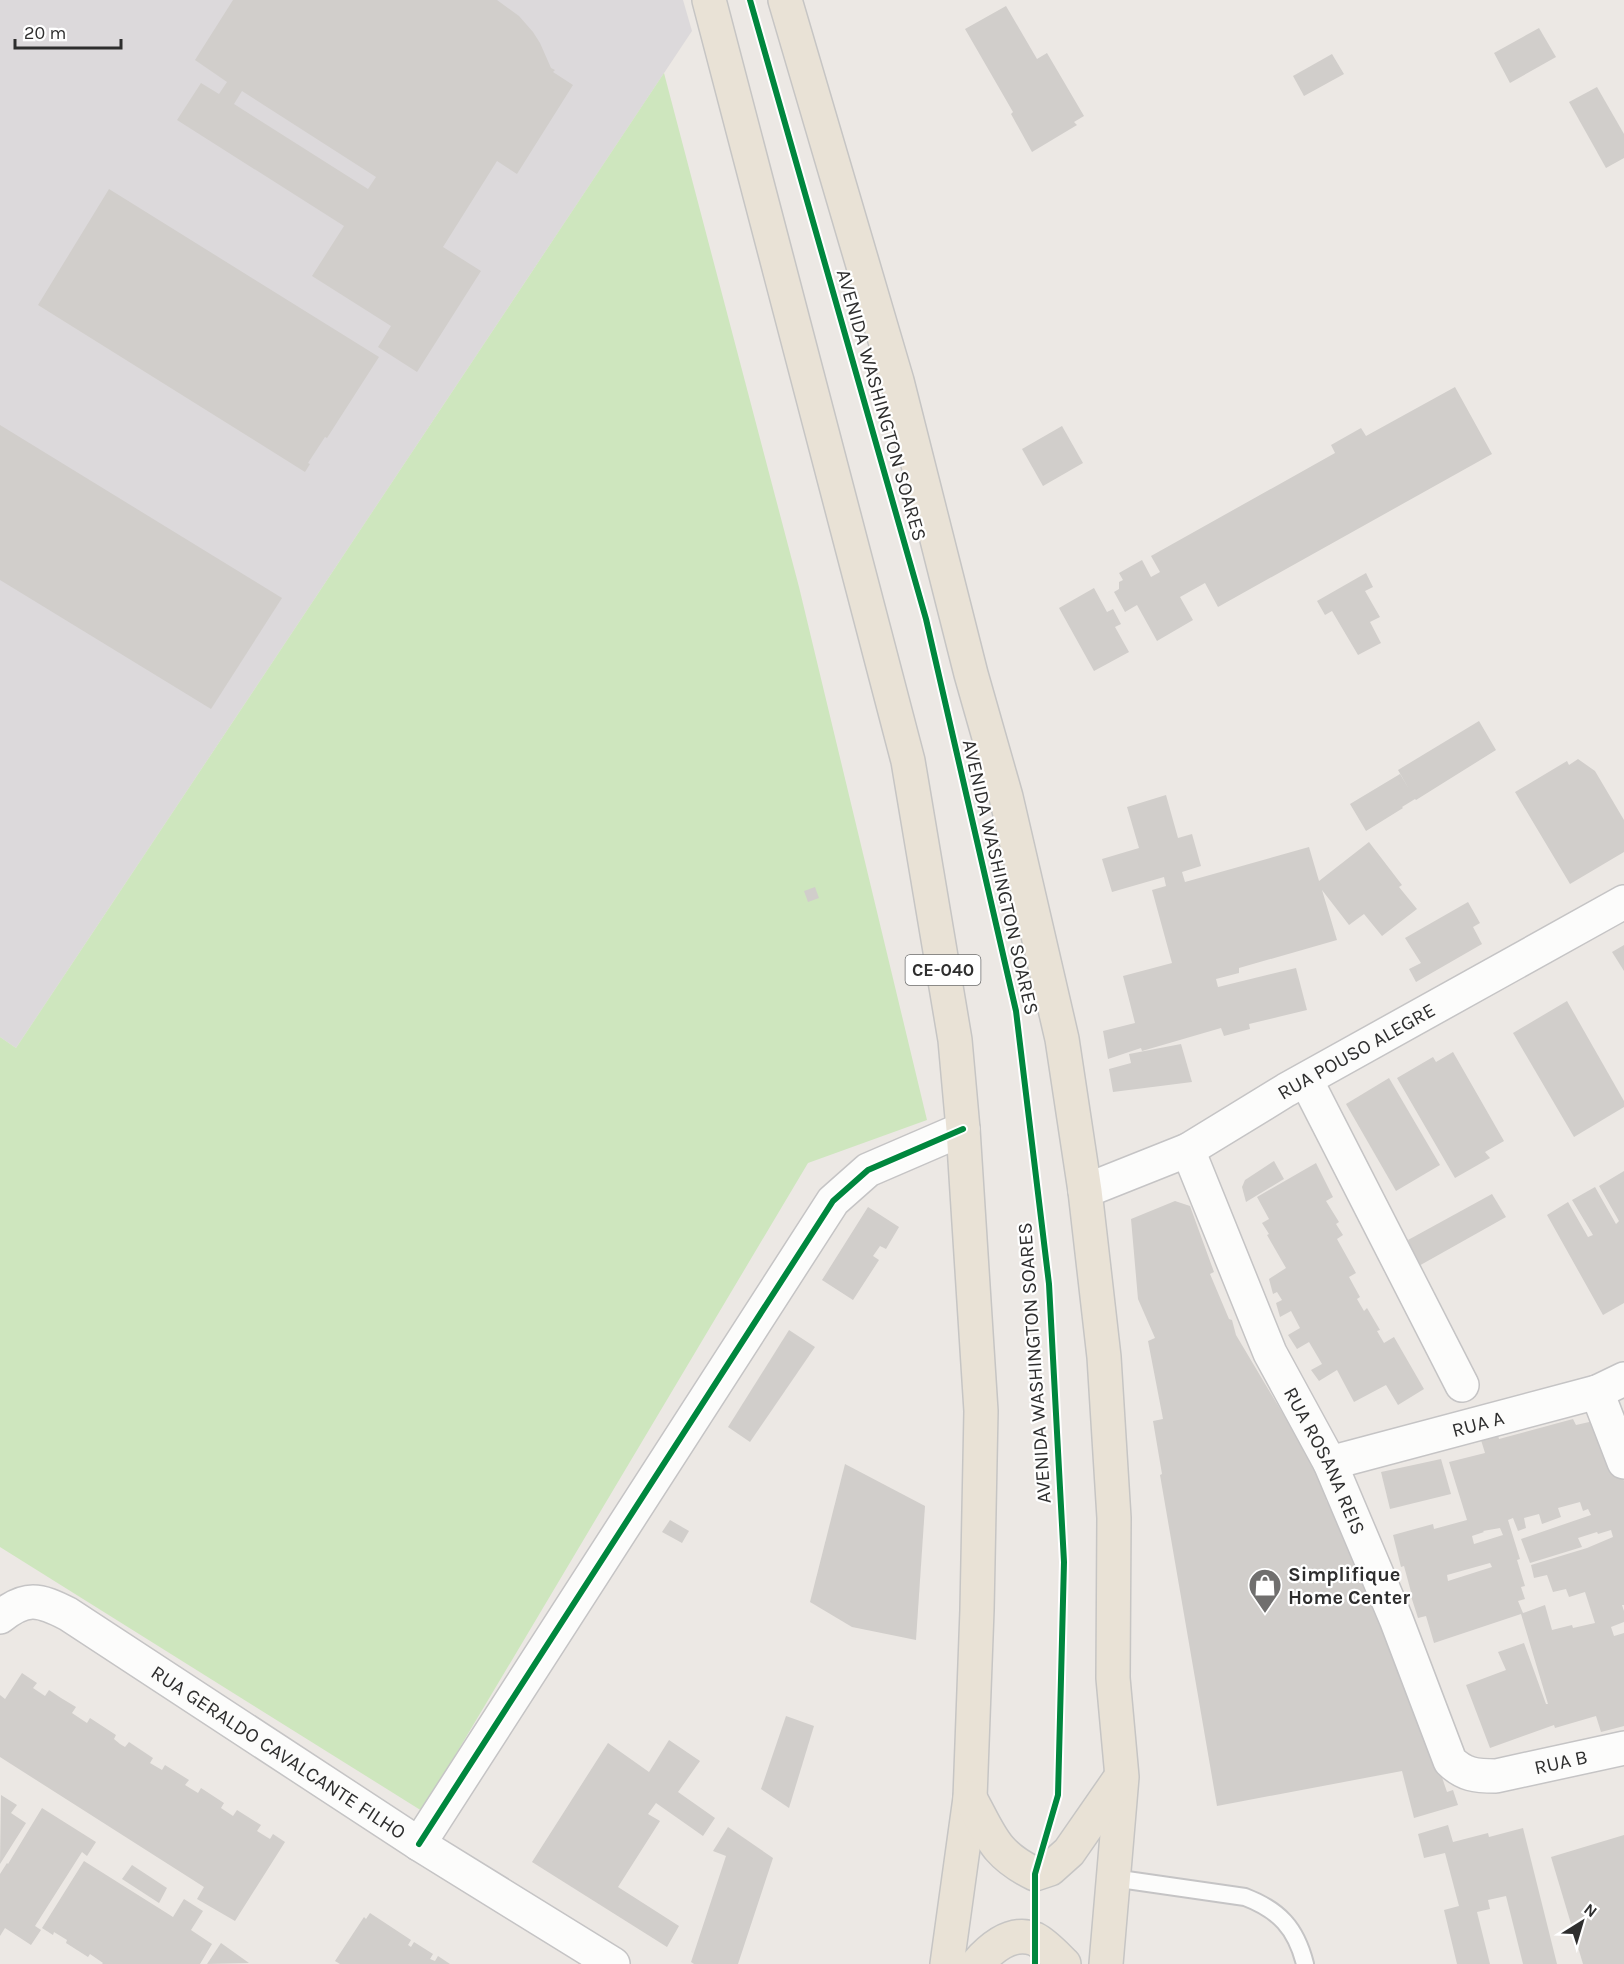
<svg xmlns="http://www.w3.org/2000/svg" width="1624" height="1964" viewBox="0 0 1624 1964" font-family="Karla,sans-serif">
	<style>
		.industrial { fill: #dcd9db }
		.green { fill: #cee6be }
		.building { fill: #d1cecb; fill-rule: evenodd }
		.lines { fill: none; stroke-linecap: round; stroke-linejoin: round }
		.service-casing { stroke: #c5c4c5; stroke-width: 20 }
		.minor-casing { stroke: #c5c4c5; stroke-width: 36 }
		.trunk-casing { stroke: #c6c5c4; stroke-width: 36 }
		.service { stroke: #fcfcfb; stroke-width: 16 }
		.minor { stroke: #fcfcfb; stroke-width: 33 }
		.trunk { stroke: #e9e2d6; stroke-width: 33 }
		.cycleway-casing { stroke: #fff; stroke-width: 10 }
		.cycleway { stroke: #00873e; stroke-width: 6 }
		.labels { text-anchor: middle; stroke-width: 4.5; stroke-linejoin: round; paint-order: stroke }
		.shield { fill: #fff; stroke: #6d6d6d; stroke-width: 1.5 }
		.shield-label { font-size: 18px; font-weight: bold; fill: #2e2e2e }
		.street-label { font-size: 20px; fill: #2e2e2e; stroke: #fff }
		.poi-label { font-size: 20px; font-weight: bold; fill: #2e2e2e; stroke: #fff; text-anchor: start }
	</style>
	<rect width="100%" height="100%" fill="#ece8e4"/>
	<polygon class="industrial" points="0,0 683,0 692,31 16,1048 0,1037"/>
	<polygon class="green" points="664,73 799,587 927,1120 808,1163 422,1811 0,1547 0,1037 16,1048"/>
	<g class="building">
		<path d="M233 0H497L519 16 533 32 540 43 551 68 555 70 553 72 573 85 517 174 497 161 443 247 481 271 417 372 378 347 391 326 312 276 344 226 177 120 201 83 219 94 227 82 195 60ZM242 91 376 177 368 189 234 104Z"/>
		<polygon points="1006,6 1037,59 1047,53 1084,116 1074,122 1077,125 1032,152 1011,114 1013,112 965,29"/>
		<polygon points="1539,28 1556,57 1510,83 1494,53"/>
		<polygon points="1332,54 1344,74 1304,96 1293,76"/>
		<polygon points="1597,87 1624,134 1624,158 1606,168 1569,102"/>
		<polygon points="109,189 379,357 327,438 325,437 308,463 310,464 305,472 38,305"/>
		<polygon points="1455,387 1492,454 1218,607 1205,583 1180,597 1193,620 1157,641 1137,605 1125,612 1114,592 1119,589 1119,582 1123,580 1119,573 1142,560 1151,577 1160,572 1151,556 1335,453 1331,445 1361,428 1366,436"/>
		<polygon points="0,425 282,598 211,709 0,580"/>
		<polygon points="1062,426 1083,463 1043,486 1022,449"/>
		<polygon points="1366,573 1373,587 1365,591 1380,617 1370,622 1381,643 1358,655 1332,611 1325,615 1317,601"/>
		<polygon points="1094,588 1107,612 1113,609 1121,624 1115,627 1129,652 1094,671 1059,608"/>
		<polygon points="1479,721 1496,750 1416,800 1415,799 1402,807 1403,808 1366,831 1350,804 1400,774 1409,789 1398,770"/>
		<polygon points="1578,759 1595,771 1624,820 1624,852 1570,884 1515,792 1567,761 1569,765"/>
		<polygon points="1166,795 1178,838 1192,834 1201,866 1182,872 1185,882 1309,847 1319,881 1369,842 1402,885 1399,887 1417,909 1382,936 1364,914 1349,925 1322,890 1337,940 1239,968 1239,973 1216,979 1218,987 1296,968 1307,1010 1249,1024 1250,1029 1224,1036 1221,1028 1142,1051 1141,1048 1108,1059 1103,1031 1135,1023 1123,976 1172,963 1152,890 1166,886 1164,877 1112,892 1102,859 1139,848 1127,807"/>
		<polygon points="815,887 819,898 808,902 804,891"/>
		<polygon points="1468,902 1480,923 1473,927 1482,944 1416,982 1409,969 1421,963 1405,938"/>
		<polygon points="1624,945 1624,971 1612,952"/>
		<polygon points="1567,1001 1624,1101 1624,1107 1574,1137 1513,1033"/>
		<polygon points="1181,1044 1192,1082 1113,1092 1109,1069 1131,1063 1129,1054"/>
		<polygon points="1453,1052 1504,1141 1485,1152 1490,1158 1455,1178 1397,1078 1433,1057 1436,1062"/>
		<polygon points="1389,1078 1440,1165 1396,1191 1346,1104"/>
		<polygon points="1274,1161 1284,1179 1246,1202 1242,1187 1245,1180"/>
		<polygon points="1316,1163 1333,1197 1326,1201 1339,1222 1336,1224 1343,1235 1337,1239 1356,1273 1349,1277 1360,1297 1357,1299 1364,1311 1367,1308 1380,1330 1377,1331 1384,1343 1394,1337 1424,1389 1398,1405 1386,1385 1354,1402 1337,1370 1319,1381 1311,1370 1322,1364 1309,1342 1297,1349 1288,1335 1300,1328 1291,1311 1280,1317 1276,1303 1282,1300 1277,1292 1273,1294 1269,1279 1286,1268 1267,1235 1269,1234 1262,1223 1269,1219 1257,1197"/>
		<polygon points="1624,1171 1624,1303 1603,1315 1547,1215 1568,1202 1588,1237 1593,1235 1572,1200 1595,1187 1616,1224 1619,1221 1599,1186"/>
		<polygon points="1492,1194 1506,1217 1417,1267 1408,1240"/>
		<polygon points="1175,1201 1190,1206 1214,1272 1210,1274 1229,1319 1232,1320 1236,1335 1332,1496 1326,1500 1341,1527 1426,1730 1447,1792 1453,1790 1458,1805 1414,1818 1402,1771 1217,1806 1160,1475 1162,1474 1153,1421 1163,1419 1148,1341 1155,1338 1138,1299 1131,1219"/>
		<polygon points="868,1207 899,1227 886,1249 880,1246 873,1256 879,1260 853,1300 822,1280"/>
		<polygon points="789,1330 815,1347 750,1442 728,1427"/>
		<path d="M1573 1419 1576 1425 1598 1420 1624 1481V1605H1622L1624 1611V1622L1611 1627 1614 1636 1624 1633V1726L1601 1732 1596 1716 1555 1728 1554 1725 1490 1748 1466 1685 1506 1670 1498 1652 1524 1643 1546 1704H1548L1521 1614 1434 1643 1426 1616 1418 1618 1410 1593 1411 1592 1404 1566 1401 1567 1393 1535 1433 1524 1434 1529 1467 1520 1449 1462 1485 1453 1481 1440 1498 1435 1499 1439ZM1580 1502 1583 1511 1588 1509 1591 1515 1521 1539 1530 1563 1582 1547 1578 1538 1597 1532 1598 1534 1611 1530 1613 1537 1587 1548 1531 1565 1534 1578 1547 1575 1553 1592 1566 1589 1569 1597 1585 1592 1595 1623 1573 1628 1572 1625 1552 1630 1545 1605 1523 1613 1518 1601 1525 1599 1521 1587 1525 1586 1517 1560 1520 1559 1508 1520 1513 1518 1518 1531 1526 1528 1524 1518 1539 1514 1542 1524 1561 1517 1558 1508ZM1500 1528 1503 1535 1474 1544 1472 1536 1484 1532 1483 1531ZM1490 1563 1492 1567 1448 1581 1447 1575Z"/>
		<polygon points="1441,1459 1451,1494 1390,1509 1381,1472"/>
		<polygon points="845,1464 925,1506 916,1640 852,1627 810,1602"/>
		<polygon points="670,1520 689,1531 682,1543 662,1532"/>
		<polygon points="22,1673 37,1683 33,1688 45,1696 49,1690 61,1698 76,1707 72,1713 87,1723 90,1718 116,1735 114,1739 120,1744 125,1747 129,1742 153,1758 150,1763 162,1770 165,1765 189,1780 185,1785 198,1793 201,1788 224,1803 221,1808 233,1816 237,1810 261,1825 257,1831 270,1839 273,1834 285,1842 235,1921 197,1899 204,1887 0,1757 0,1695 5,1699"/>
		<polygon points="786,1716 814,1726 789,1808 761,1789"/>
		<polygon points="669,1740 700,1761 678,1792 715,1818 703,1836 656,1803 648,1814 660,1821 618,1887 679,1926 667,1947 532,1862 608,1743 649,1772"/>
		<polygon points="1,1795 17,1805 11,1813 26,1823 0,1864"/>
		<polygon points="42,1808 96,1842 87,1856 82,1852 35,1926 41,1930 31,1945 5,1928 0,1936 0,1874 7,1863 8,1864"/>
		<polygon points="1448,1825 1453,1842 1488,1833 1489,1837 1523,1828 1557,1964 1523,1964 1506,1896 1488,1900 1490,1909 1477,1912 1490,1964 1457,1964 1444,1910 1459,1906 1445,1853 1424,1858 1418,1834"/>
		<polygon points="728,1827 773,1858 738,1964 694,1964 691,1962 726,1856 713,1851"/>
		<polygon points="1624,1835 1624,1964 1583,1964 1551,1857"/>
		<polygon points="84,1861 173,1917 184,1899 203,1911 191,1930 212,1944 200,1964 102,1964 103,1963 90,1954 88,1957 66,1943 67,1940 54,1932 53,1935 42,1928"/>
		<polygon points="132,1865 167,1888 159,1903 122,1879"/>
		<polygon points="370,1913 411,1940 408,1945 411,1947 414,1942 433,1954 430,1959 435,1961 438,1956 450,1964 340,1964 335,1961 364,1917 366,1919"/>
		<polygon points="221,1943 249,1963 207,1964"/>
	</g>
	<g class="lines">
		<defs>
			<path id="service" d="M1113 1878 1245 1897C1279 1910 1296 1928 1305 1964"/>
			<g id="minor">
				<polyline points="1306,1080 1462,1385"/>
				<path id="s1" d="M1188 1150 1270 1353 1330 1463 1396 1619 1450 1761C1464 1775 1476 1776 1496 1776L1624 1748"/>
				<path id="s2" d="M1085 1191 1188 1150 1286 1090 1624 902"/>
				<polyline points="1597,1392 1624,1462"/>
				<path id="s3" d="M1330 1463 1597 1392 1624 1379"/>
				<path id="s4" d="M0 1617C26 1596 39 1599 68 1614L419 1844 613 1964"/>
				<polyline points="419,1844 833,1201 868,1170 963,1129"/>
			</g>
			<g id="trunk">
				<polyline points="709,0 908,761 955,1040 963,1129 981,1411 977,1610 970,1798 947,1964"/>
				<polyline points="785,0 897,381 971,674 1006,797 1062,1039 1085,1191 1104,1357 1114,1518 1113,1678 1122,1777 1106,1964"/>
				<path d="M970 1798C991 1836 994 1854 1035 1874L1050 1869 1069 1852 1121 1777"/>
				<path d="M977 1964C991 1948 1012 1930 1035 1939 1045 1944 1056 1956 1064 1964"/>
			</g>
		</defs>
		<use href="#service" class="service-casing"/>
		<use href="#minor" class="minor-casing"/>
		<use href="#trunk" class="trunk-casing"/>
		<use href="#service" class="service"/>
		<use href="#minor" class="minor"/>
		<use href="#trunk" class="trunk"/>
		<defs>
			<g id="cycleway">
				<polyline points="750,0 926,619 1016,1011 1049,1284 1064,1562 1058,1795 1035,1874 1035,1964"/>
				<polyline points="419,1844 833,1201 868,1170 963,1129"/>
			</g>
		</defs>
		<use href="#cycleway" class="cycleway-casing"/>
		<use href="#cycleway" class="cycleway"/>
	</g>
	<defs>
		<symbol id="shop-pin" viewBox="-11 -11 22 30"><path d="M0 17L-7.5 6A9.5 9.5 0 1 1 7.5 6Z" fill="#706f6e" stroke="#fff"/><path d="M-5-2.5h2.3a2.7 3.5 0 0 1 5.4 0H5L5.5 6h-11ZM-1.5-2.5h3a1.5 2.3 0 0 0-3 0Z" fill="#fff"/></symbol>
	</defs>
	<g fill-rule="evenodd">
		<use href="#shop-pin" x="1246" y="1566" width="38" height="52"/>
	</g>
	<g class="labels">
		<rect class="shield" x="905.5" y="955" width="75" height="30" rx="4.5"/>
		<g class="shield-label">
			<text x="943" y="976">CE-040</text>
		</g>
		<g class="street-label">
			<text transform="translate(882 405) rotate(74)" y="7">AVENIDA WASHINGTON SOARES</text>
			<text transform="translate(1001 877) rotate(77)" y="7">AVENIDA WASHINGTON SOARES</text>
			<text dy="7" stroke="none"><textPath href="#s2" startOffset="306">RUA POUSO ALEGRE</textPath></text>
			<text transform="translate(1034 1363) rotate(-94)" y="7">AVENIDA WASHINGTON SOARES</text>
			<text dy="7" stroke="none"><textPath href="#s3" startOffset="153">RUA A</textPath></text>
			<text dy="7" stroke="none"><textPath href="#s1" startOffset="340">RUA ROSANA REIS</textPath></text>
			<text dy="7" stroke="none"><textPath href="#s4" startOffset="326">RUA GERALDO CAVALCANTE FILHO</textPath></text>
			<text dy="7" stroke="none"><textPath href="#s1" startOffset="782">RUA B</textPath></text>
		</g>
		<g class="poi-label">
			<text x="1288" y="1581">Simplifique<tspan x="1288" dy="23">Home Center</tspan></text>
		</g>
	</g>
	<g transform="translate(1582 1922) rotate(37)" stroke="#ffffff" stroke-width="4.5" paint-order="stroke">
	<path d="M0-4.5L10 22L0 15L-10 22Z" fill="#2e2e2e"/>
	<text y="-9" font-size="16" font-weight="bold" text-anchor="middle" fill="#2e2e2e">N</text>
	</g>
	<path d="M15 39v9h106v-9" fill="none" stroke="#2e2e2e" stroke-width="3"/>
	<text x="24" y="39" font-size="18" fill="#2e2e2e" stroke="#ffffff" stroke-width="4.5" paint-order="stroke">20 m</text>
</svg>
